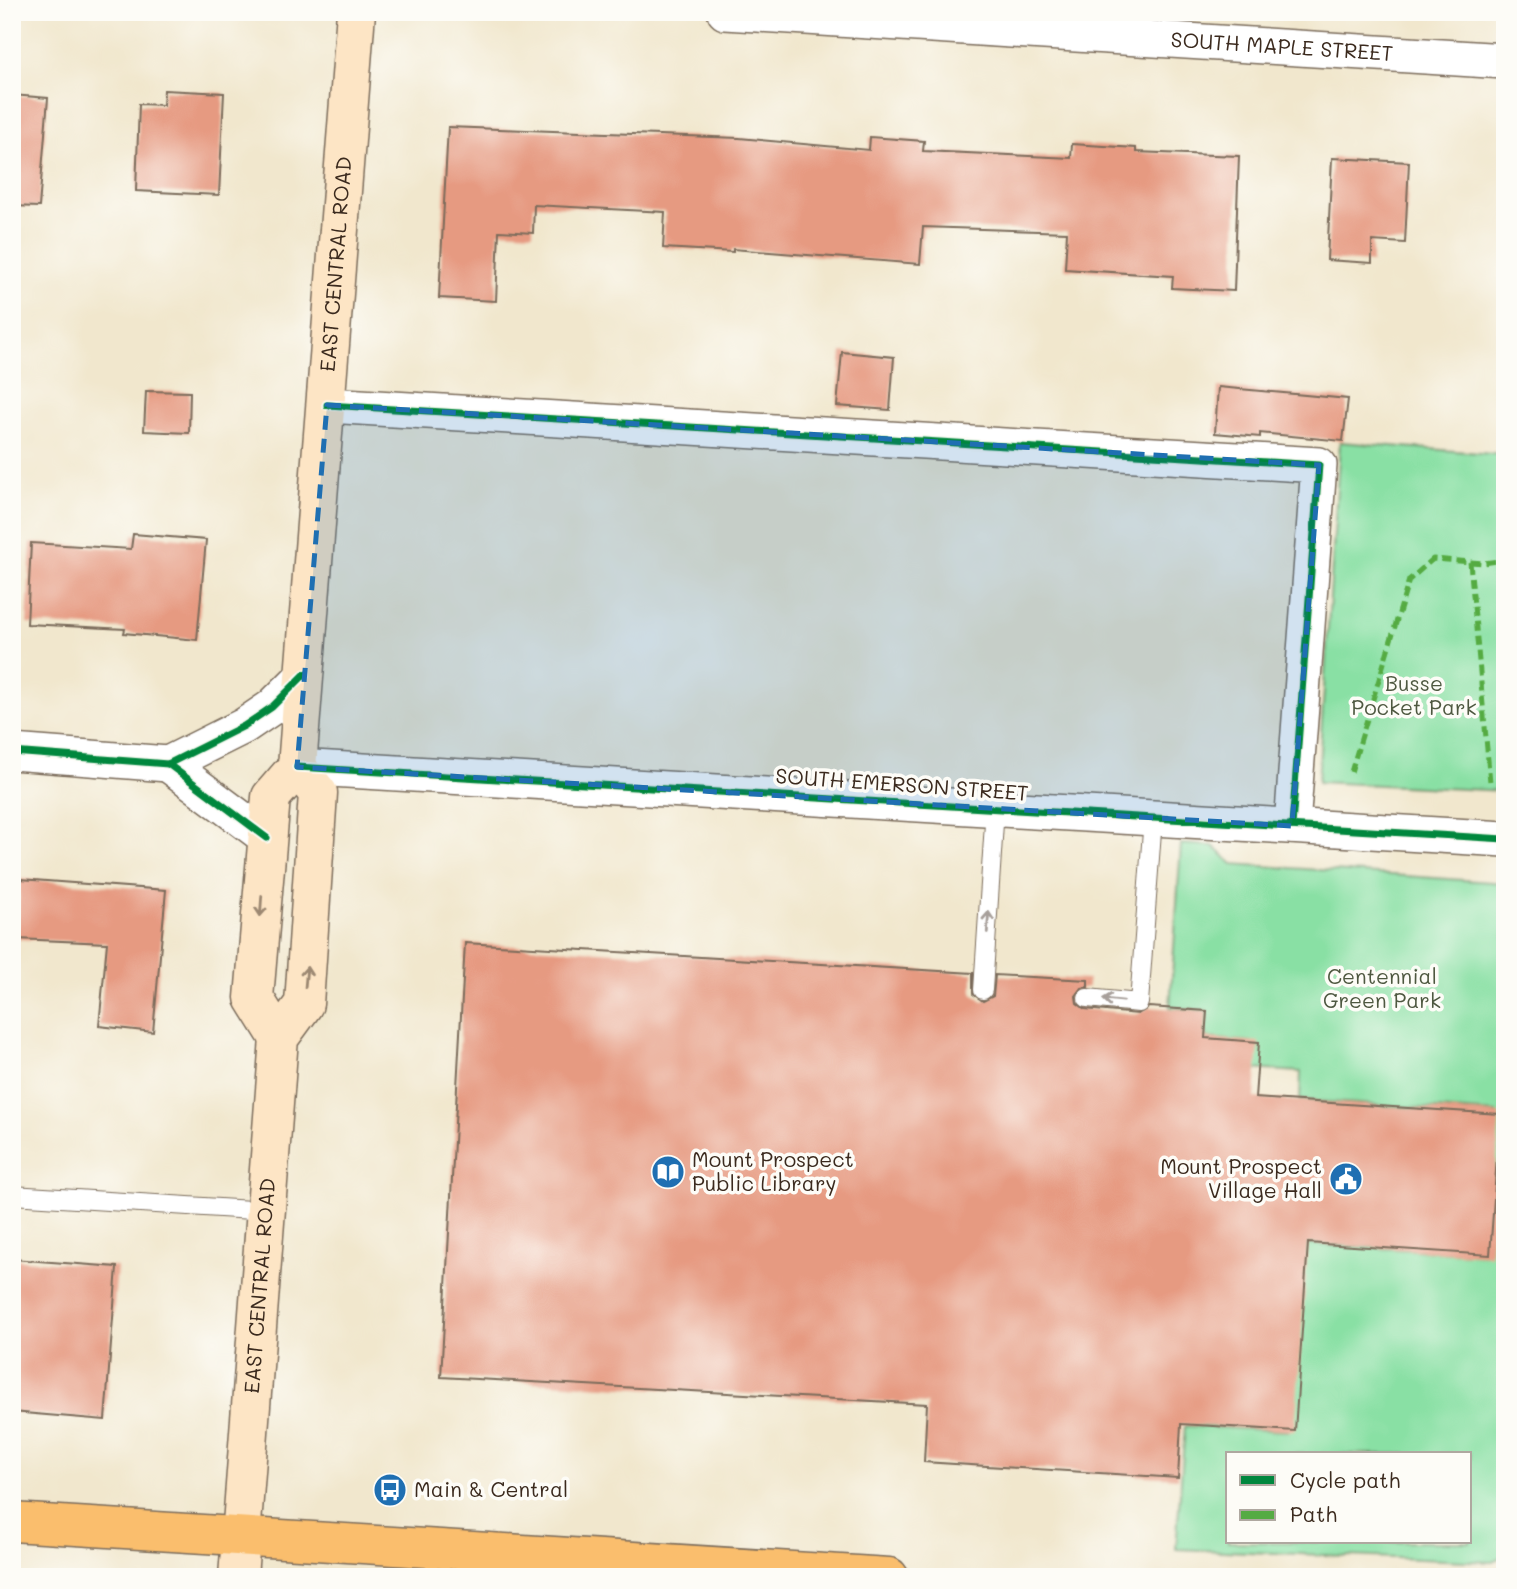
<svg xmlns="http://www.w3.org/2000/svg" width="1517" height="1589" viewBox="0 0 1517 1589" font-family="Mali,sans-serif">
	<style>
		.green { fill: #89e0a4; stroke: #628561; stroke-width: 2; fill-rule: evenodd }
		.building { fill: #e69a81 }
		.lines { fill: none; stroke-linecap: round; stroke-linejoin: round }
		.service-casing { stroke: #7b6c5b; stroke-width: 20 }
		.minor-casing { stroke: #7b6c5b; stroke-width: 38 }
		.secondary-casing { stroke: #7b6c5b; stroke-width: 41 }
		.primary-casing { stroke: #7b6c5b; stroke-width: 41 }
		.service { stroke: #fff; stroke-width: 18 }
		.minor { stroke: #fff; stroke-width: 35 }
		.secondary { stroke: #fde5c5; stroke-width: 38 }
		.primary { stroke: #fabe6d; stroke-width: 38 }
		.quiet { stroke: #55ab43; stroke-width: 5; stroke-dasharray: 10 5; stroke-linecap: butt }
		.cycleway-casing { stroke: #fdfcf7; stroke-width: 11 }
		.cycleway { stroke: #00873e; stroke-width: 7 }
		.oneway { stroke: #9c8872 }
		.oneway2 { stroke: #a79f9a }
		.marked { fill: #1f6fb2; fill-opacity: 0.2; stroke: #1f6fb2; stroke-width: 5; stroke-dasharray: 14 9; stroke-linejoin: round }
		.labels { text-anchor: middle; stroke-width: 7; stroke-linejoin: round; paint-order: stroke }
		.street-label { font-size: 21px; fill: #3b2a1e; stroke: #fdfcf7 }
		.park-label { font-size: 21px; fill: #4e5840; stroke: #fdfcf7 }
		.poi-label { font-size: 21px; fill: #3b2a1e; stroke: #fdfcf7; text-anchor: start }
	</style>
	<rect width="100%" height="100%" fill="#fdfcf7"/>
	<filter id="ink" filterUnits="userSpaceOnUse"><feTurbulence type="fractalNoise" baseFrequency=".0143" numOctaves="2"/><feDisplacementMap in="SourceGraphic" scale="14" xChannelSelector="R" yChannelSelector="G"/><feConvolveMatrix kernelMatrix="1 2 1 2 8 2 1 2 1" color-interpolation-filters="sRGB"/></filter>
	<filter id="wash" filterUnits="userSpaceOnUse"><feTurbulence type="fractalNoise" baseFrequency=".00686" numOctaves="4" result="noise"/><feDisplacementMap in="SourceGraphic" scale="28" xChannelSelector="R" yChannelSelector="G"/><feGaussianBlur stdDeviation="1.57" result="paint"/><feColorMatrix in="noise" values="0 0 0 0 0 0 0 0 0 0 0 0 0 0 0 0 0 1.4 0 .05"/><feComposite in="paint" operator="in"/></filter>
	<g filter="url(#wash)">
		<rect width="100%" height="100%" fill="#f1e7cd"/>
		<g class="green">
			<polygon points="1340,442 1505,455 1505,791 1318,782"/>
			<path d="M1181 844 1213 846 1233 864 1505 883V1555L1491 1562 1176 1549 1185 1426 1288 1431 1301 1244 1487 1254 1496 1113 1300 1100 1301 1072 1251 1069V1042L1205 1038 1207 1011 1170 1007ZM1228 1454H1470V1542H1228Z"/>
		</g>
		<g id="blocks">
			<g class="building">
				<polygon points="164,90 224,93 219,195 136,191 139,104 163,105"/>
				<polygon points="12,95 48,98 39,207 12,206"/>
				<polygon points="448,127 739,138 869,150 870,137 924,141 923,151 1071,158 1072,144 1136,148 1136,152 1239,156 1234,291 1172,288 1173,276 1065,269 1067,232 923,227 920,264 733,249 733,252 663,248 665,212 534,205 533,233 499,231 496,301 439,298"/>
				<polygon points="1332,158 1409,162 1405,243 1372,241 1372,263 1327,260"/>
				<polygon points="842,352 894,357 890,410 837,406"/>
				<polygon points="1218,387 1348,399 1343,441 1260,433 1260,437 1215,433"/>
				<polygon points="146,391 190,392 189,433 144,431"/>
				<polygon points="133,534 206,540 197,640 124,633 125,629 27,624 31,543 131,549"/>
				<polygon points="20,879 166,890 153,1032 99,1026 107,943 17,939"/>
				<polygon points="465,943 973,973 973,994 983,1001 993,996 995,975 1088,980 1088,987 1082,988 1076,996 1077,1003 1085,1009 1138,1014 1149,1007 1207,1011 1205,1038 1259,1042 1255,1098 1500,1114 1490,1255 1308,1243 1295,1431 1181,1424 1178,1478 924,1462 927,1404 441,1377"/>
				<polygon points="12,1259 117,1267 105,1420 12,1412"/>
			</g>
		</g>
	</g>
	<g filter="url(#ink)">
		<use href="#blocks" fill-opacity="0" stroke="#7b6c5b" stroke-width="2"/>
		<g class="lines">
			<defs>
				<g id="service">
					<polyline points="983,990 995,808"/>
					<polyline points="1087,998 1139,1003 1153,818"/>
					<polyline points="12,1195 268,1211"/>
				</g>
				<g id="minor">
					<path id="s1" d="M725 12 1505 61"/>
					<polyline points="327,405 1319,465 1292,826"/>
					<polyline points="12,752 168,764 244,726 272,707 305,674"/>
					<polyline points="168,764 267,838"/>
					<polyline points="297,767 1505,839"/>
				</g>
				<g id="secondary">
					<path id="s2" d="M279 1038 254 998 271 797 297 767 356 12"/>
					<path id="s3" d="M238 1577 279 1038 304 1004 318 793 297 767"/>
				</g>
				<polyline id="primary" points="12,1522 889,1577"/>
			</defs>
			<use href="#service" class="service-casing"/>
			<use href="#minor" class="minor-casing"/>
			<use href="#secondary" class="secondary-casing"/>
			<use href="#primary" class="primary-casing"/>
			<use href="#service" class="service"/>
			<use href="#minor" class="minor"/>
			<use href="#secondary" class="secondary"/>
			<use href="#primary" class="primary"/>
			<g class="quiet">
				<polyline points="1470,562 1490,782"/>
				<polyline points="1351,772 1409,580 1433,559 1484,563 1505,560"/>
			</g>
			<defs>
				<g id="cycleway">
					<polyline points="327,405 1319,465 1292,826"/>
					<polyline points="12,752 168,764 244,726 272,707 305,674"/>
					<polyline points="168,764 267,838"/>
					<polyline points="297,767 1505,839"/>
				</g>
			</defs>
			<use href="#cycleway" class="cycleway-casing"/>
			<use href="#cycleway" class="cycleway"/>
		</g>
		<defs><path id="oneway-shaft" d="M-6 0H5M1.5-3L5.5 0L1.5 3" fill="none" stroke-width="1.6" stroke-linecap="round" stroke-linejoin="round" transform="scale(1.75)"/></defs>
		<g class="oneway">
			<use href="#oneway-shaft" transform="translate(261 906) rotate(94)"/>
			<use href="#oneway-shaft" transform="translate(306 977) rotate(-85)"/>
		</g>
		<g class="oneway2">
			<use href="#oneway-shaft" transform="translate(988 922) rotate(-86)"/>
			<use href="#oneway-shaft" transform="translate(1113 1000) rotate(-174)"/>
		</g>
	</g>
	<path class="marked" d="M327 405 1319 465 1292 826 297 767Z"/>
	<defs>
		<symbol id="library-disc" viewBox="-11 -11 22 22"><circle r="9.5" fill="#1f6fb2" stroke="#fdfcf7"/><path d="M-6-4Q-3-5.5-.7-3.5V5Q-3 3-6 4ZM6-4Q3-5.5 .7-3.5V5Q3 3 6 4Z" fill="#fff"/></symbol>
		<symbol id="civic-disc" viewBox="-11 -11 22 22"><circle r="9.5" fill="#1f6fb2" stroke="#fdfcf7"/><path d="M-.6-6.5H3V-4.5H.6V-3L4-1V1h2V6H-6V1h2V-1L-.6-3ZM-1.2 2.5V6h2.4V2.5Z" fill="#fff"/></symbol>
		<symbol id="bus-disc" viewBox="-11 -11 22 22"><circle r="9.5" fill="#1f6fb2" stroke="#fdfcf7"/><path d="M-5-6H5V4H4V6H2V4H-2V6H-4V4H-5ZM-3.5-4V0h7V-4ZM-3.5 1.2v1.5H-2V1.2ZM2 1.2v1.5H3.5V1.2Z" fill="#fff"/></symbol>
	</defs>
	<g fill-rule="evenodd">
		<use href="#library-disc" x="649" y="1153" width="38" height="38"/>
		<use href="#civic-disc" x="1327" y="1160" width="38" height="38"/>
		<use href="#bus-disc" x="371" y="1471" width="38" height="38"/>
	</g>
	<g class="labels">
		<g class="street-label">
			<text dy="7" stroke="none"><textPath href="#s1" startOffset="558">SOUTH MAPLE STREET</textPath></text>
			<text dy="7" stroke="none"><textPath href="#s2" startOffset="793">EAST CENTRAL ROAD</textPath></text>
			<text transform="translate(902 785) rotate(4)" y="7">SOUTH EMERSON STREET</text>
			<text dy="7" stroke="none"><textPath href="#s3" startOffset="292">EAST CENTRAL ROAD</textPath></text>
		</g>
		<g class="park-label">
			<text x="1414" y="691">Busse<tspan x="1414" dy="24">Pocket Park</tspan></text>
			<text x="1382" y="984">Centennial<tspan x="1382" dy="24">Green Park</tspan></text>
		</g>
		<g class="poi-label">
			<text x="692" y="1167">Mount Prospect<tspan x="692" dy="24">Public Library</tspan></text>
			<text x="1322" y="1174" text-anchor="end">Mount Prospect<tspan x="1322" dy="24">Village Hall</tspan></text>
			<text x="414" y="1497">Main &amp; Central</text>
		</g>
	</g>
	<rect width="1517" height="1589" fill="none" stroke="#fdfcf7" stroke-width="42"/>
	<rect x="1226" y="1452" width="245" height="91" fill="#fdfcf7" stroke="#afa8a0" stroke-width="2"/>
	<rect x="1240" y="1475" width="35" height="10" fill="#00873e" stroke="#afa8a0" stroke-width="2"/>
	<text x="1290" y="1488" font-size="21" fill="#3b2a1e">Cycle path</text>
	<rect x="1240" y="1510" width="35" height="10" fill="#55ab43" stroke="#afa8a0" stroke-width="2"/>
	<text x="1290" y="1522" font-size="21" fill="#3b2a1e">Path</text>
</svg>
